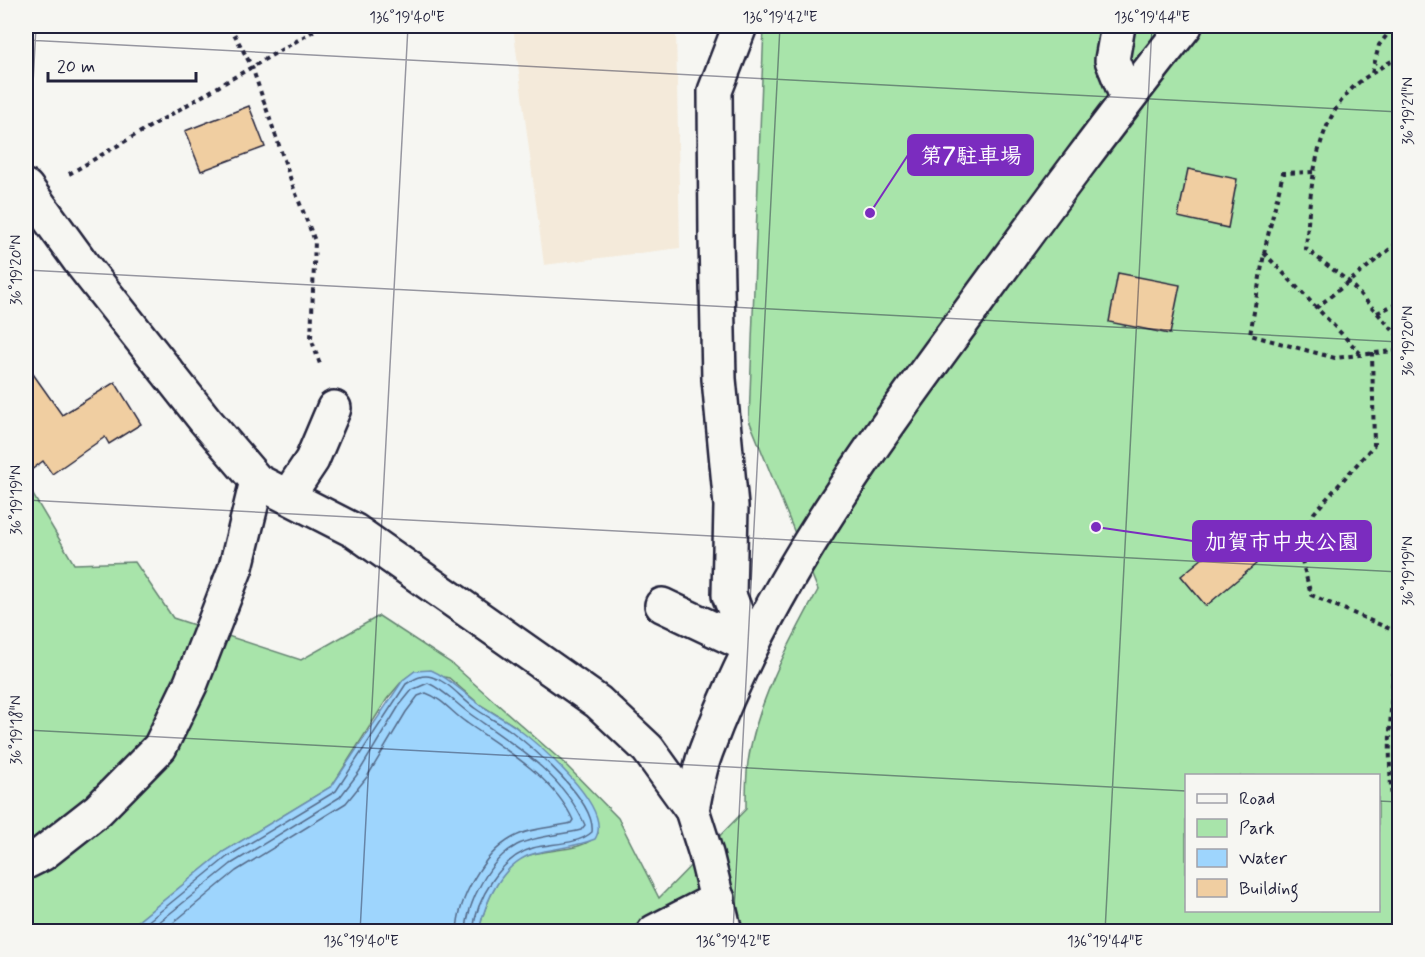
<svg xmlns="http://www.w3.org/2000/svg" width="1425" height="957" viewBox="0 0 1425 957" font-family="Mynerve,'Klee One',sans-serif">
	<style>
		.built { fill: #f4eada }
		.green { fill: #a8e4aa; stroke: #658372; stroke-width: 1.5; fill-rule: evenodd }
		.water { fill: #9ed5fd; stroke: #6c8daf; stroke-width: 1.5 }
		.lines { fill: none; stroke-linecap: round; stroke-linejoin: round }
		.shore { stroke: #546a89; stroke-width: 1.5 }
		.building { fill: #f0cea1; stroke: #22223b; stroke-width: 1.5 }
		.minor-casing { stroke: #22223b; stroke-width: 38 }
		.path { stroke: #22223b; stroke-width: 4; stroke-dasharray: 4.5 4.5; stroke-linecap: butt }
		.minor { stroke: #f6f6f2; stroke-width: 33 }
		.ticks { fill: none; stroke: #22223b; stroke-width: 1.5; stroke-opacity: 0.45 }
		.leader { fill: none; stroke: #7b2cbf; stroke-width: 2 }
		.callout-dot { fill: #7b2cbf; stroke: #f6f6f2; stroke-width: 2 }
		.callout { fill: #7b2cbf; stroke: #7b2cbf; stroke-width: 2 }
		.callout-label { font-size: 22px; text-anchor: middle; font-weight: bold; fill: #fff }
		.neatline { fill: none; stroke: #22223b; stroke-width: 2 }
		.ticks-label { font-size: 15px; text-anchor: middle; fill: #22223b }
	</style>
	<rect width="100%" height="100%" fill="#f6f6f2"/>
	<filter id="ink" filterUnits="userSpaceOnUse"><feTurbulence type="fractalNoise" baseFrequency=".0167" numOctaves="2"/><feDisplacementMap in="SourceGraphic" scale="12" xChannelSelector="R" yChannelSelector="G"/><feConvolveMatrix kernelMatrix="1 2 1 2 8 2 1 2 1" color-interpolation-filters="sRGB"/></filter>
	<g filter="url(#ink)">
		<polygon class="built" points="513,26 676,26 680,248 544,265"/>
		<path class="green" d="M764 26H1399V931H479C484 906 499 869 524 857 545 847 584 854 598 833L537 747 515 726 479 704 449 678 415 671 403 680 387 699 332 786 223 852 126 931H26V483L74 564 135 562 173 618 301 660 379 616 451 663 564 763 618 818 659 898 746 809C746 793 746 777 748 762 757 701 789 644 818 590L749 420ZM1186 776H1378V910H1186Z"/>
		<path class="water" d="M431 670C450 678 462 692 479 704 490 712 503 718 514 726 537 743 615 808 595 839 576 847 556 848 536 853 503 861 485 901 479 931H126L223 852 332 786 403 680 415 671Z"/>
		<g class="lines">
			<g class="shore">
				<path d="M135 932 227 857 336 791 406 684C414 679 422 674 432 677 450 682 461 699 476 709 487 717 500 723 511 731 534 749 596 801 592 832 578 845 551 843 533 848 501 857 476 899 473 932"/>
				<path d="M147 932 231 864 340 797 359 772 399 706 412 690 428 683C446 691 457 705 473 716 516 746 563 775 585 825L581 830C561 835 535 836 517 845 490 859 467 902 466 932"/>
				<path d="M162 932 236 871 346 803 367 777 406 712 418 696 426 693C443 699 453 714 467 723 504 749 554 777 573 820L571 823C552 828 529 828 512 838 483 854 458 899 457 932"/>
			</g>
		</g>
		<g class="building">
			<polygon points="249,106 265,147 201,171 185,131"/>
			<polygon points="1188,169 1237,179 1228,228 1178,217"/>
			<polygon points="1118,273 1180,285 1170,334 1109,322"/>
			<polygon points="26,364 62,415 115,382 141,424 109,444 105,437 52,474 43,461 26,474"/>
			<polygon points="1232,534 1256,564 1206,606 1181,576"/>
		</g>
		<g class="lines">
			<defs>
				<g id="minor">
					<polyline points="1118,26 1112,60 1127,97"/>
					<polyline points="26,187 82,264 205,420 257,481 355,531 598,702 648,749 692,810 706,854 725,932"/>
					<polyline points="288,496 312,460 334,408"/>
					<polyline points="662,605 749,646 729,595 731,506 719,379 716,238 715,91 740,26"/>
					<path d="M692 810C696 790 699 769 706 751 766 588 869 449 971 310 1041 214 1111 118 1185 26"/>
					<polyline points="26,862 42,854 98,810 160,747 191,683 236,567 257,481"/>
					<polyline points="654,932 718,899"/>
				</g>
			</defs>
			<use href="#minor" class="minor-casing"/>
			<g class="path">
				<polyline points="230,26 252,67 294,189 315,241 311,338 321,367"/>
				<path d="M1400 59C1389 60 1380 69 1371 74 1312 109 1311 189 1306 249L1348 281 1400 338"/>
				<polyline points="1372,73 1379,45 1394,26"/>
				<polyline points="1313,172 1283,173 1265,248 1250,335 1335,358 1400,350"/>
				<polyline points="69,174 322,26"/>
				<polyline points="1264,253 1360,353"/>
				<polyline points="1316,308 1400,241"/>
				<polyline points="1377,313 1400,302"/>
				<path d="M1372 352 1374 445 1314 513 1299 549 1311 595 1397 632C1391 703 1383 776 1400 845"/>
			</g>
			<use href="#minor" class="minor"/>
		</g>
	</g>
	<path class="ticks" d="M26 40 1400 112M26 219 36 26M26 270 1400 342M26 500 1400 572M26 730 1186 791M1378 801 1400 802M360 932 408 26M733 932 780 26M1105 932 1152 26"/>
	<path class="leader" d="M870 213L908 155M1096 527L1193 541"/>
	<g class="callout-dot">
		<circle cx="870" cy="213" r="6"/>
		<circle cx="1096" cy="527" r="6"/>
	</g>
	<g class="callout">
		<rect x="908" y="135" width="125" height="40" rx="6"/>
		<rect x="1193" y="521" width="178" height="40" rx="6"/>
	</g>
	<g class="callout-label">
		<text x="971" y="163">第7駐車場</text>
		<text x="1282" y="549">加賀市中央公園</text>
	</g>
	<rect width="1425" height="957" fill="none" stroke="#f6f6f2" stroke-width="66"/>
	<rect x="1185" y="774" width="195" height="138" fill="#f6f6f2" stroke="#a1a1a9" stroke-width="1.5"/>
	<rect x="1197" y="794" width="30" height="9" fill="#f6f6f2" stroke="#a1a1a9" stroke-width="1.5"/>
	<text x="1239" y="804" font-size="18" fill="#22223b">Road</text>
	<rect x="1197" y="819" width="30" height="18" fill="#a8e4aa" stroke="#a1a1a9" stroke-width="1.5"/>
	<text x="1239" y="834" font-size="18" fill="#22223b">Park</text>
	<rect x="1197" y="849" width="30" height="18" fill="#9ed5fd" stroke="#a1a1a9" stroke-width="1.5"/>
	<text x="1239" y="864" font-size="18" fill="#22223b">Water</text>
	<rect x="1197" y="879" width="30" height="18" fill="#f0cea1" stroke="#a1a1a9" stroke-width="1.5"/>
	<text x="1239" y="894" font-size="18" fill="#22223b">Building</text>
	<path d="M48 72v9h148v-9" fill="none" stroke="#22223b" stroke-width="3"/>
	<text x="57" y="72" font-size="18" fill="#22223b" stroke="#f6f6f2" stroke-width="4.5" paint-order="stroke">20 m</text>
	<rect x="33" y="33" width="1359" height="891" class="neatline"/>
	<g class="ticks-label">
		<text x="407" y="22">136°19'40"E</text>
		<text x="780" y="22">136°19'42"E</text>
		<text x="1152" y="22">136°19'44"E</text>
		<text transform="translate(1408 111) rotate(-90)" y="5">36°19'21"N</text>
		<text transform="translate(16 270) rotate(-90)" y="5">36°19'20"N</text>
		<text transform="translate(1408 341) rotate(-90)" y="5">36°19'20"N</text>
		<text transform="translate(16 500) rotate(-90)" y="5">36°19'19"N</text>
		<text transform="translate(1408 571) rotate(-90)" y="5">36°19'19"N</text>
		<text transform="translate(16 730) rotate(-90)" y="5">36°19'18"N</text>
		<text x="361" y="946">136°19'40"E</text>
		<text x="733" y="946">136°19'42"E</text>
		<text x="1105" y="946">136°19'44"E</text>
	</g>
</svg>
